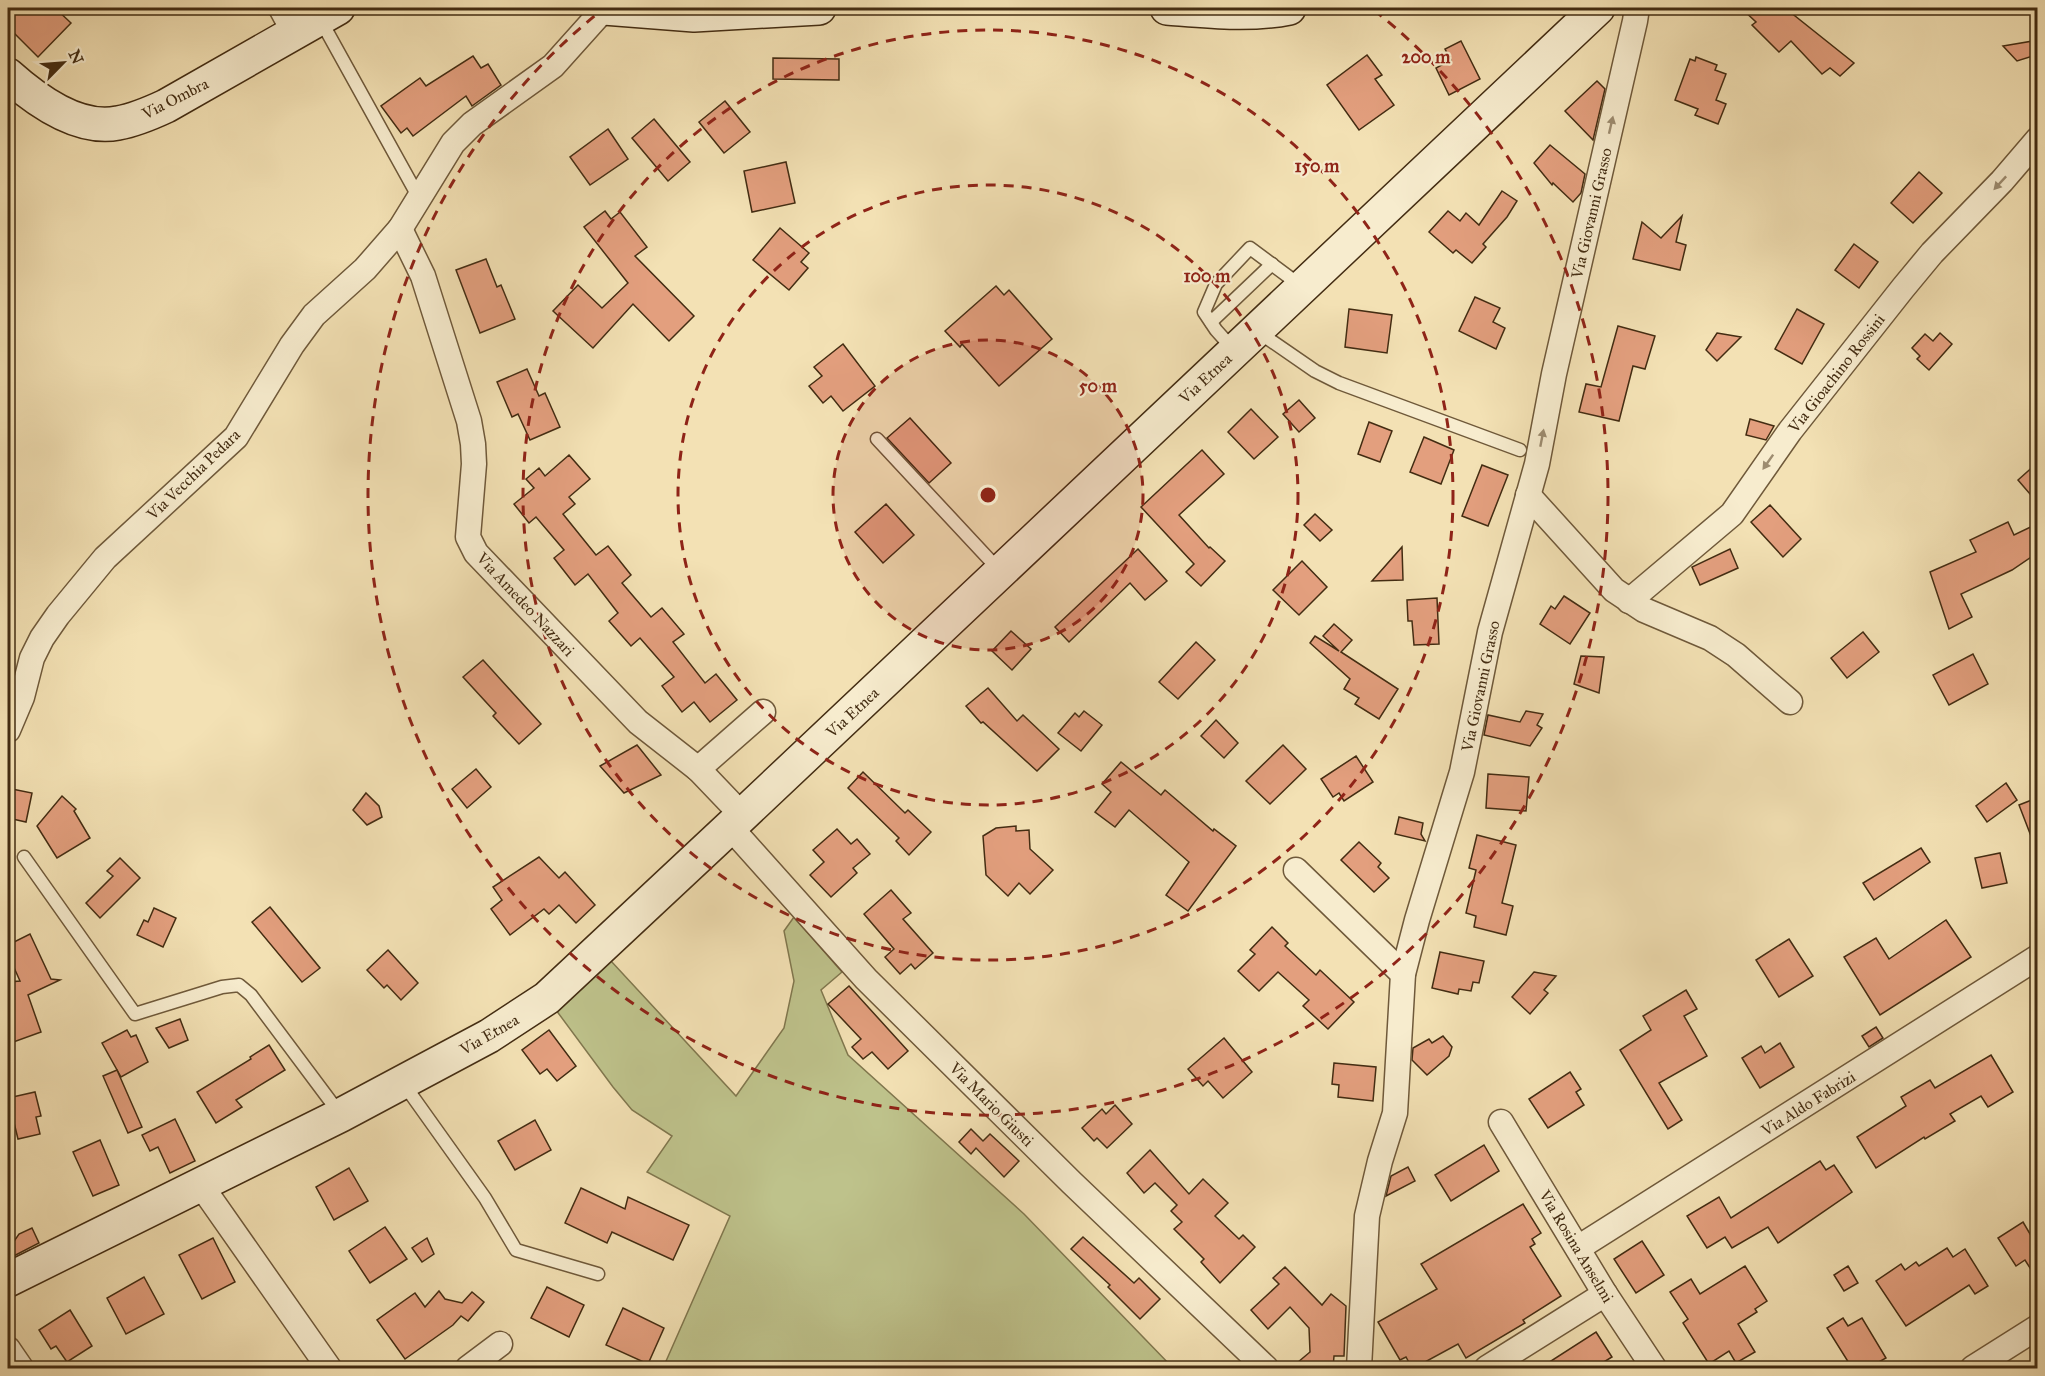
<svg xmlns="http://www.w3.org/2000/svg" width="2045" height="1376" viewBox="0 0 2045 1376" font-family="'IM FELL Great Primer',serif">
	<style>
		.green { fill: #bec28b; stroke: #80774e; stroke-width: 1.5 }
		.building { fill: #e39f7e; stroke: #432c12; stroke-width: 1.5 }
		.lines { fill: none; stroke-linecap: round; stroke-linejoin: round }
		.service-casing { stroke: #6f593a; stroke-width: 15 }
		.minor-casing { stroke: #6f593a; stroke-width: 27 }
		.secondary-casing { stroke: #432c12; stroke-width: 36 }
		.service { stroke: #f7ecce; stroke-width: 12 }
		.minor { stroke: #f7ecce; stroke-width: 24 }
		.secondary { stroke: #f7ecce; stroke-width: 33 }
		.oneway { fill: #9d8c70 }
		.ring { fill: none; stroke: #8f2418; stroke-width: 3; stroke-dasharray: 10 8 }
		.labels { text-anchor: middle; stroke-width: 4.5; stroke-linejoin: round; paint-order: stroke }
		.street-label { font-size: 16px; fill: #432c12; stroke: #f7ecce }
		.centre { fill: #8f2418; stroke: #f7ecce; stroke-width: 3 }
		.ring-label { font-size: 18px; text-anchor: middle; font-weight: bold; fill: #8f2418; stroke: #f7ecce; stroke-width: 4.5; stroke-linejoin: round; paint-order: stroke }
	</style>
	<rect width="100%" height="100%" fill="#f3e1b4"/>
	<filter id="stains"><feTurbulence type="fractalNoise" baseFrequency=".00333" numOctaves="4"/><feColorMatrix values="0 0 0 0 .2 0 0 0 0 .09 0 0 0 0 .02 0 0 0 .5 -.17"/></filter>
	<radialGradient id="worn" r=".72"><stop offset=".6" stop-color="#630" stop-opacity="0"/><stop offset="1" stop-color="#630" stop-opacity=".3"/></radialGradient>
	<polygon class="green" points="794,917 842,972 821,990 848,1055 1024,1214 1173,1368 663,1368 730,1216 647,1172 672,1136 632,1110 613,1087 556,1010 611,961 736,1096 784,1028 794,981 784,931"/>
	<g class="building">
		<polygon points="8,8 55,8 71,23 38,57 8,27"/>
		<polygon points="1741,8 1785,8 1854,63 1840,76 1830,68 1822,74 1791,41 1779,52 1752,25 1756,22"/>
		<polygon points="1461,41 1480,79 1449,95 1436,68 1451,60 1445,49"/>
		<polygon points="2033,41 2033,56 2017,61 2003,46"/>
		<polygon points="1367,55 1382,75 1375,79 1394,105 1359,130 1327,85"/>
		<polygon points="473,56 481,68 488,64 501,85 472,106 466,96 413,136 407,128 401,133 381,106 420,78 426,86"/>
		<polygon points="1696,57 1717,65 1715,70 1726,74 1716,100 1726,104 1718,124 1695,115 1698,109 1675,100 1690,59 1695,61"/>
		<polygon points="773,58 839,59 839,80 773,79"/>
		<polygon points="1597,81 1605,89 1593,140 1565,111"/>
		<polygon points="725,101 750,132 724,153 699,122"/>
		<polygon points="654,119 690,162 668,181 632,138"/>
		<polygon points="608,129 628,159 590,185 570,157"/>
		<polygon points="1550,145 1585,174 1581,193 1573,202 1553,183 1552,185 1534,163"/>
		<polygon points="786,162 795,203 752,212 744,171"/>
		<polygon points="1919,172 1942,193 1913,223 1891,203"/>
		<polygon points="1502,191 1517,201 1507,217 1483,244 1486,247 1472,263 1456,250 1453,253 1429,232 1448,211 1460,221 1466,213 1479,225"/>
		<polygon points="605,211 611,219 620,212 647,247 635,256 694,316 669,341 633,304 593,348 553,311 578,285 602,308 628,283 584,227"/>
		<polygon points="1682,216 1676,242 1686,245 1680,270 1633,259 1642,222 1661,238"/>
		<polygon points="780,228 809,253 801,262 808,268 789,290 753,260"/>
		<polygon points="1854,244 1878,262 1859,288 1835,270"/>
		<polygon points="486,259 497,287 501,285 515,319 480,333 456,270"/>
		<polygon points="996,286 1004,295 1009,290 1052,339 999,386 962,344 960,347 945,331"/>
		<polygon points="1475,297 1500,308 1493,322 1505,328 1496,349 1459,331"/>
		<polygon points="1349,309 1392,315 1387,353 1345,347"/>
		<polygon points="1797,309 1824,324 1802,364 1775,349"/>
		<polygon points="1618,326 1655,336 1645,369 1633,366 1619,421 1579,412 1586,384 1601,387"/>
		<polygon points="1717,333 1741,337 1717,361 1706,350"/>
		<polygon points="1940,333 1952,344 1929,370 1917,359 1920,356 1912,348 1925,334 1933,341"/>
		<polygon points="843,344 875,386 843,411 831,396 823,403 809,386 822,376 814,367"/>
		<polygon points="527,369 539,396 545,393 560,427 530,440 518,414 512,417 497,382"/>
		<polygon points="1299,400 1315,418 1299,432 1283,414"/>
		<polygon points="1251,409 1278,437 1254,459 1228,432"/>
		<polygon points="910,418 951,463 929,483 887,438"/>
		<polygon points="1750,419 1774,426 1766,440 1746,435"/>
		<polygon points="1369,422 1392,431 1380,462 1358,454"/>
		<polygon points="1424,437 1454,450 1441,484 1410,472"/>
		<polygon points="1202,450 1224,474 1179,515 1209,548 1210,547 1225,561 1201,586 1186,572 1194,564 1141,507"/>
		<polygon points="569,455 590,479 569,497 575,504 563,514 596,555 608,546 631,575 622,583 651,617 662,608 684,634 673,642 705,683 716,674 737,700 710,722 694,702 682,712 662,686 674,677 640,638 631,646 609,621 618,613 588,574 575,585 554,558 564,550 536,517 529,523 514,504 534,488 526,479 539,468 545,476"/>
		<polygon points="2037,463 2037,502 2018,480"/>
		<polygon points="1482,465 1508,475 1488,526 1462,516"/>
		<polygon points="886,504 914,535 883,563 855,532"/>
		<polygon points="1770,505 1801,539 1783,557 1751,522"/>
		<polygon points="1315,514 1332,530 1320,541 1304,525"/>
		<polygon points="2008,522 2014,535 2037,524 2037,553 2012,570 1961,594 1972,617 1949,629 1930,572 1976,552 1970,540"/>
		<polygon points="1402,547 1403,580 1372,581"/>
		<polygon points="1138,549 1167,581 1145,600 1130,583 1069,642 1055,627"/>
		<polygon points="1730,549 1738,568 1700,585 1692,567"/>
		<polygon points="1302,561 1327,587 1299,615 1273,590"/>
		<polygon points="1564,596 1590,613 1570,644 1540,624 1551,606 1555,609"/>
		<polygon points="1437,598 1439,644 1414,645 1412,621 1408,621 1407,600"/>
		<polygon points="1334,624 1352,640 1341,652 1398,689 1379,719 1355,704 1359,698 1344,689 1350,679 1310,643 1315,636 1339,651 1323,636"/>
		<polygon points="1011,631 1031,649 1012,670 992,651"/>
		<polygon points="1863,632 1879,652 1847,678 1831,658"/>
		<polygon points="1196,642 1215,660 1178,699 1159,682"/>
		<polygon points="1973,654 1988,684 1949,705 1933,675"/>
		<polygon points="1581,656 1604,657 1599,693 1574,684"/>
		<polygon points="483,660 541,724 519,744 493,716 496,713 463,677"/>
		<polygon points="988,688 1017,721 1023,715 1059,749 1037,771 983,722 981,723 966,706"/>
		<polygon points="1084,711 1102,725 1081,751 1058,733 1075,713 1079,717"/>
		<polygon points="1526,711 1543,714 1537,725 1542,728 1530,746 1484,735 1488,715 1520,722"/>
		<polygon points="1216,720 1238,743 1224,758 1201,736"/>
		<polygon points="637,745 661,775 624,793 600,766"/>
		<polygon points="1283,745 1306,769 1270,804 1246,781"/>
		<polygon points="1356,756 1373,782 1344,801 1339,793 1333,797 1321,779"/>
		<polygon points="1121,762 1161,795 1165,790 1213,831 1214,829 1236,846 1188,911 1166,895 1189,862 1129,810 1115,827 1095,812 1111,792 1102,784"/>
		<polygon points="476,769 491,787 467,808 452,789"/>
		<polygon points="863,772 905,813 908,810 931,832 909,855 896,841 899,838 848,788"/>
		<polygon points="1488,774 1529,777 1526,811 1486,808"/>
		<polygon points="2006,783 2017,800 1987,822 1976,806"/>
		<polygon points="12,789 32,793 26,822 8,818"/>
		<polygon points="366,793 379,806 382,817 367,825 353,810"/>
		<polygon points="62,796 76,809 74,811 90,838 57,858 37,826"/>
		<polygon points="2037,798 2037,849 2036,849 2019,805"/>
		<polygon points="1399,817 1423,823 1421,834 1425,841 1395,834"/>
		<polygon points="1016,826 1016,831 1029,830 1030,849 1053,870 1030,894 1019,883 1008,896 986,875 983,836 996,828"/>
		<polygon points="837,829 851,844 857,839 870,854 853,868 857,873 831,897 810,875 824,862 813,850"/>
		<polygon points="1477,835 1516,845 1502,903 1513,906 1506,935 1474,927 1476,916 1466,913 1476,870 1469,868"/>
		<polygon points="1359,842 1381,863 1378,867 1389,878 1374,892 1341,860"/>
		<polygon points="1921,848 1930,862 1874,900 1863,883"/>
		<polygon points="2000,853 2007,883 1982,888 1975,858"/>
		<polygon points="539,857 559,878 565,872 595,905 576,923 559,905 549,914 544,909 510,935 491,909 502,900 493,887"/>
		<polygon points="120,858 140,878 100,918 86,903 113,876 107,871"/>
		<polygon points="891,890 911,913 903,919 933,953 915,969 911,964 900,974 885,957 894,949 864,914"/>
		<polygon points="270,907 320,968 302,982 252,922"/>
		<polygon points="154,908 176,918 163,947 137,935 144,920 148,922"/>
		<polygon points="1946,920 1971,957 1880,1015 1844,957 1876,938 1889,959"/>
		<polygon points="1272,927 1288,943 1285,946 1316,975 1320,970 1354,1002 1328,1029 1303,1006 1309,1000 1278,972 1259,991 1238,971 1255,954 1250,950"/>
		<polygon points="30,934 51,979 60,980 28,995 41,1032 8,1044 8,982 20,981 8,954 8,945"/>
		<polygon points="1789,939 1813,976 1779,997 1756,960"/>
		<polygon points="388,950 418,983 401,1000 387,985 384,988 367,970"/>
		<polygon points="1440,952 1484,961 1479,983 1473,982 1471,991 1459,989 1458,994 1432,988"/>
		<polygon points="1534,972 1556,976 1544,990 1548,993 1530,1014 1512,997"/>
		<polygon points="849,986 908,1051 888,1069 872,1052 863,1059 852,1047 861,1039 828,1004"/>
		<polygon points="1686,990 1697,1009 1684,1016 1707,1056 1659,1083 1682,1120 1668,1129 1620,1050 1651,1030 1643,1016"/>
		<polygon points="180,1019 188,1040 169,1048 156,1028"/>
		<polygon points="1876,1027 1883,1038 1869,1047 1862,1036"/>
		<polygon points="127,1030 131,1037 136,1035 148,1062 121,1077 102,1043"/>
		<polygon points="549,1030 576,1066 557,1081 547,1069 540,1074 522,1050"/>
		<polygon points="1443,1036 1452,1047 1449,1056 1427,1075 1412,1060 1413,1048 1429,1039 1432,1043"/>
		<polygon points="1224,1038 1252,1072 1223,1098 1208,1081 1203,1086 1188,1069"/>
		<polygon points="1780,1043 1794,1067 1760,1088 1742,1058 1761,1046 1765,1053"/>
		<polygon points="269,1045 285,1070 236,1100 242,1107 216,1123 197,1092 251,1059 250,1057"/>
		<polygon points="1991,1055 2013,1092 1988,1107 1981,1096 1950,1114 1955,1121 1925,1139 1924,1137 1876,1168 1857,1137 1906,1106 1901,1097 1930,1080 1935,1088"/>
		<polygon points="1334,1063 1376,1067 1373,1101 1338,1097 1339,1085 1332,1084"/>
		<polygon points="117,1070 142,1127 128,1133 103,1076"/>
		<polygon points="1570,1072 1581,1089 1576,1092 1584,1105 1548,1128 1529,1099"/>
		<polygon points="35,1092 41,1116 36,1117 40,1134 18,1139 8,1098"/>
		<polygon points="1115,1105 1132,1124 1107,1148 1097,1138 1094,1141 1082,1128 1102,1109 1106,1114"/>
		<polygon points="175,1119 195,1161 170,1173 158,1147 150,1151 142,1135"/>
		<polygon points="535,1120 551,1150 515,1170 498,1141"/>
		<polygon points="971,1129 983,1141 990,1134 1019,1161 1004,1177 976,1148 971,1154 959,1142"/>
		<polygon points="100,1140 119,1185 93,1196 73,1152"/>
		<polygon points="1484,1145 1499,1171 1451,1201 1435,1175"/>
		<polygon points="1150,1150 1189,1194 1203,1179 1228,1203 1215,1216 1239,1239 1243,1235 1255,1247 1220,1283 1201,1262 1204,1259 1174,1229 1182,1222 1171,1211 1177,1205 1155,1183 1144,1193 1127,1173"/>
		<polygon points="1820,1161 1826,1170 1834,1165 1852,1192 1778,1243 1768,1227 1732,1248 1725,1237 1707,1248 1687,1216 1719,1197 1731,1218"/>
		<polygon points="1408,1167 1415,1181 1386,1196 1391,1176"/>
		<polygon points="349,1168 368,1201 334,1220 316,1187"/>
		<polygon points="581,1188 625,1209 628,1197 689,1225 673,1260 612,1232 607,1243 565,1223"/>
		<polygon points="1523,1204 1541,1233 1532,1239 1535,1244 1530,1247 1561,1296 1523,1320 1525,1323 1466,1358 1458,1344 1414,1368 1412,1368 1406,1357 1400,1360 1378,1322 1437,1289 1421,1264"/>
		<polygon points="2023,1222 2037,1246 2037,1279 2025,1260 2016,1266 1998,1238"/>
		<polygon points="385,1227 407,1259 370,1283 349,1251"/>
		<polygon points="32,1228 39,1243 8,1259 8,1250 19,1234"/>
		<polygon points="1083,1237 1134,1283 1139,1278 1160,1299 1140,1319 1108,1287 1110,1285 1071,1249"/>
		<polygon points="213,1238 235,1282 202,1299 179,1255"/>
		<polygon points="427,1238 434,1254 422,1262 412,1248"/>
		<polygon points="1642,1241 1664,1275 1636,1293 1614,1259"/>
		<polygon points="1947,1248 1953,1257 1965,1249 1988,1286 1975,1294 1969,1285 1906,1326 1876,1281 1901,1264 1905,1270 1916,1262 1919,1266"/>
		<polygon points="1745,1266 1767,1301 1755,1309 1757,1312 1738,1324 1755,1352 1736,1363 1729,1351 1709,1364 1683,1323 1688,1319 1670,1292 1691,1279 1700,1294"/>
		<polygon points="1848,1266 1858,1283 1844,1291 1834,1275"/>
		<polygon points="1285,1267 1322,1305 1331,1294 1346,1306 1344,1356 1334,1356 1333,1368 1291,1368 1310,1352 1309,1328 1290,1307 1268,1329 1251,1310 1279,1284 1273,1278"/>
		<polygon points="144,1277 164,1314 126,1334 107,1298"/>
		<polygon points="547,1287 584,1305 569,1337 531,1318"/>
		<polygon points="439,1291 445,1299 462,1303 472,1292 484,1302 468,1321 461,1316 453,1325 405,1359 377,1320 415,1293 425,1307"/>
		<polygon points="623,1308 664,1328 648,1364 606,1345"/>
		<polygon points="70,1310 92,1346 67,1362 56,1346 51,1349 39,1330"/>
		<polygon points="1843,1318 1848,1326 1862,1318 1886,1358 1868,1368 1852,1368 1827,1328"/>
		<polygon points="1596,1332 1612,1357 1594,1368 1540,1368"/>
	</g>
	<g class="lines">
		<defs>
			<g id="service">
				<polyline points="320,19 418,196"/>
				<polyline points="1211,322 1272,264"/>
				<polyline points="1257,331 1315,371 1339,383 1520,450"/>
				<polyline points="1234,350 1216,330 1204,312 1216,284 1250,248 1301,286"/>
				<polyline points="877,439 1000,571"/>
				<polyline points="24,857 135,1014 222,987 239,985 251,995 340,1114"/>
				<polyline points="403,1083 485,1198 516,1250 598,1274"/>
			</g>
			<g id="minor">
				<polyline points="281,8 294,32"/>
				<polyline points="400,229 423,276 469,421 473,444 474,464 468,537 476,553 638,722 698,769 742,815"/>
				<polyline points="1528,495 1614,590 1644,610 1710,638 1736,655 1790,702"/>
				<polyline points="1629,601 1732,514 1790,431 1903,288 1932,253 2002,181 2038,139"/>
				<polyline points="8,730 22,697 32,658 42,638 58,615 105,558 236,437 292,345 314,315 365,269 400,229 453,143 472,124 553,66 605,8"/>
				<polyline points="698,769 763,712"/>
				<polyline points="730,827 866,979 1072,1183 1266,1368"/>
				<polyline points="1296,870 1403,974"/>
				<polyline points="1501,1122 1605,1294 1654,1368"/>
				<polyline points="200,1184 329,1368"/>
				<polyline points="1578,1248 2038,957"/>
				<polyline points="8,1349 21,1368"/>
				<polyline points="468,1368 500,1344"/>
				<polyline points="1359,1368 1367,1216 1380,1161 1395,1113 1403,974 1417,920 1462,772 1490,632 1537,464 1554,374 1635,21 1637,8"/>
				<polyline points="1487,1368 1605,1294"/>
				<polyline points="1973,1368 2038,1327"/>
			</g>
			<g id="secondary">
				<polyline points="604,8 694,15 819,8"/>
				<path d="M1167 8C1206 11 1250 16 1289 8"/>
				<path d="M8 75C36 100 78 131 118 123 135 120 151 113 166 106L338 8"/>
				<polyline points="8,1280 341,1115 489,1036 547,998 730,827 1598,8"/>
			</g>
		</defs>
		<use href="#service" class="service-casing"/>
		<use href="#minor" class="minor-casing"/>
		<use href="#secondary" class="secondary-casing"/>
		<use href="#service" class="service"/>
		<use href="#minor" class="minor"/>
		<use href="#secondary" class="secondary"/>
	</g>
	<defs><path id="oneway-solid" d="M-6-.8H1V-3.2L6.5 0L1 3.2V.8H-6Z" transform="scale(1.5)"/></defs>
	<g class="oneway">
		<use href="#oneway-solid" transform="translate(1611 125) rotate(-77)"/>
		<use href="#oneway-solid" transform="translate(2000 183) rotate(133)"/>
		<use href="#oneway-solid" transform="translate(1542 438) rotate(-79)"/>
		<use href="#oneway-solid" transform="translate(1768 462) rotate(125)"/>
	</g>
	<circle cx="988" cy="495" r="155" fill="#8f2418" fill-opacity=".12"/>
	<g class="ring">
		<circle cx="988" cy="495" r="155"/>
		<circle cx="988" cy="495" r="310"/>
		<circle cx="988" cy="495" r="465"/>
		<path d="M1374 10A620 620 0 1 1 602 10"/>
	</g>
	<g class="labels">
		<g class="street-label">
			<text transform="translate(175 98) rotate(-27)" y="6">Via Ombra</text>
			<text transform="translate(1591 213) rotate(-77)" y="6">Via Giovanni Grasso</text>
			<text transform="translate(1836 373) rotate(-52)" y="6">Via Gioachino Rossini</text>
			<text transform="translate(1205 378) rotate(-43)" y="6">Via Etnea</text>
			<text transform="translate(193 474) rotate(-44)" y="6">Via Vecchia Pedara</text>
			<text transform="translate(526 604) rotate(47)" y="6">Via Amedeo Nazzari</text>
			<text transform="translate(1480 686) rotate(-78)" y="6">Via Giovanni Grasso</text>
			<text transform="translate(852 712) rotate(-43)" y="6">Via Etnea</text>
			<text transform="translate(489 1034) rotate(-30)" y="6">Via Etnea</text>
			<text transform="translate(1808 1103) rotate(-32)" y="6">Via Aldo Fabrizi</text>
			<text transform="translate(992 1104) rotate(45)" y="6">Via Mario Giusti</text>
			<text transform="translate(1577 1246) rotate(59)" y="6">Via Rosina Anselmi</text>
		</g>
	</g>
	<circle cx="988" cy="495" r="9" class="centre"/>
	<g class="ring-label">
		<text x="1426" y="63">200 m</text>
		<text x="1317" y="172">150 m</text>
		<text x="1207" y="282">100 m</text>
		<text x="1098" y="392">50 m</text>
	</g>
	<rect width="2045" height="1376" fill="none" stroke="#f3e1b4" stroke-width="30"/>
	<rect x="9" y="9" width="2027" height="1358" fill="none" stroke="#432c12" stroke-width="3"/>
	<rect x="15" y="15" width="2015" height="1346" fill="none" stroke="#432c12" stroke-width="1.5"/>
	<g transform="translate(63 63) rotate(65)" stroke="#f7ecce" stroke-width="4.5" paint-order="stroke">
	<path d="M0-4.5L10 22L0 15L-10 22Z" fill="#432c12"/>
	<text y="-9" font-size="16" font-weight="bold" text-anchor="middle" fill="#432c12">N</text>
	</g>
	<rect width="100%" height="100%" filter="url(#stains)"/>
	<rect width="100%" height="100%" fill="url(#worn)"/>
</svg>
